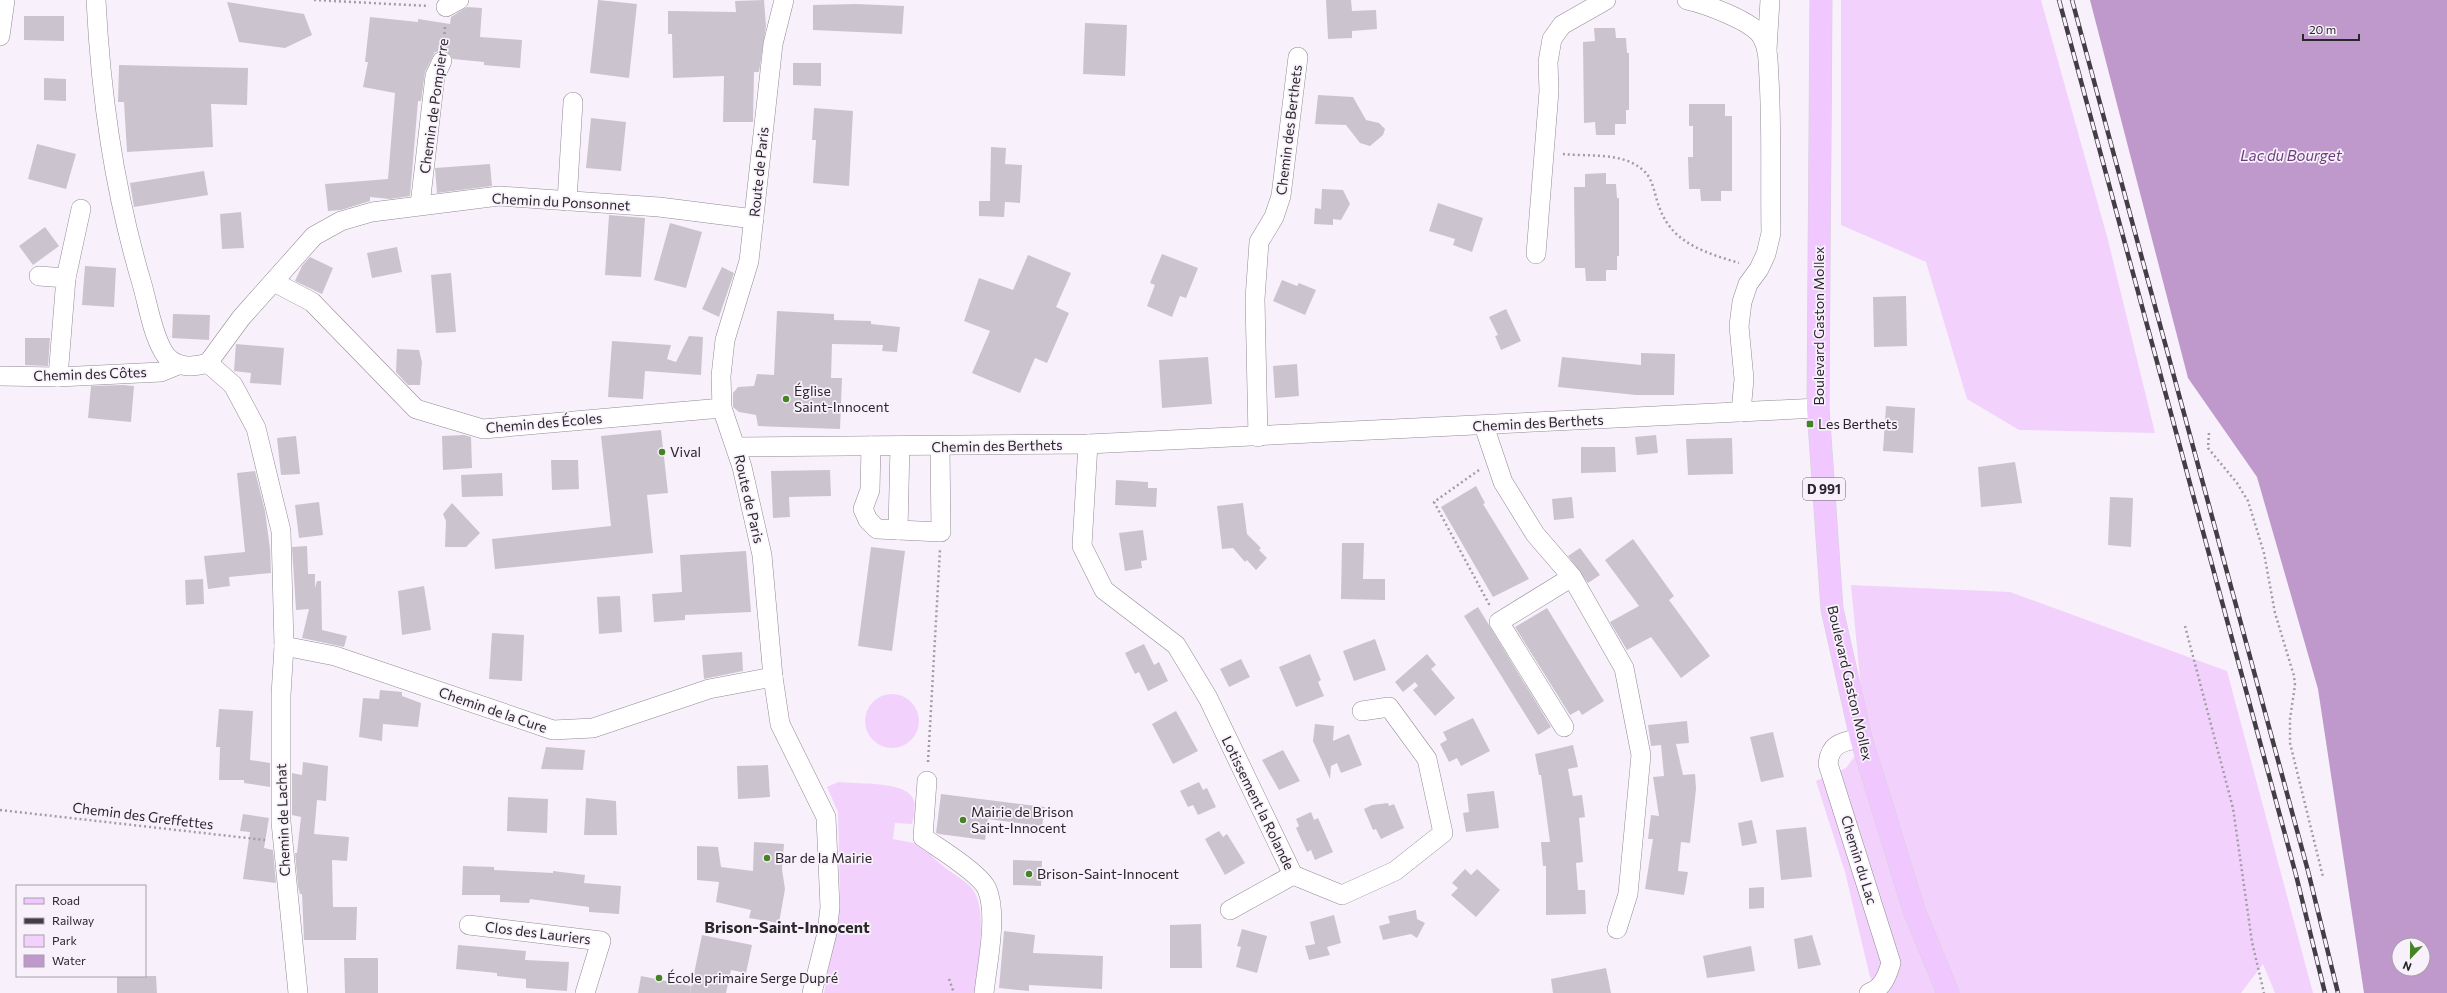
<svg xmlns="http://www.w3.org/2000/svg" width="2447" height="993" viewBox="0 0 2447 993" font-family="Commissioner,sans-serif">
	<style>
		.green { fill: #f2d2fd }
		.water { fill: #bf98cc; fill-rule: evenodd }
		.building { fill: #cbc4ce }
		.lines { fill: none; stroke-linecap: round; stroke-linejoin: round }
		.minor-casing { stroke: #918a94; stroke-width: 20 }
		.major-casing { stroke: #d4d4d5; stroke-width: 23 }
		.path { stroke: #a29da4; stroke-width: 2.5; stroke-dasharray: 2 3; stroke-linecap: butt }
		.minor { stroke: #fff; stroke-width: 19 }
		.major { stroke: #f1c7ff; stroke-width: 22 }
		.rail-casing { stroke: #423f44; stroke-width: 4.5 }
		.rail { stroke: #f8f1fb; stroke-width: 3; stroke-dasharray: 9; stroke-linecap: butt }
		.poi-dot { fill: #448425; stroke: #f8f1fb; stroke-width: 1.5 }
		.labels { text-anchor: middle; stroke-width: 3.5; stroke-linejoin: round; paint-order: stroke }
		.shield { fill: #f8f1fb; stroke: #686469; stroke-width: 1 }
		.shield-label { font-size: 13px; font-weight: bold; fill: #2a272b }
		.street-label { font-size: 14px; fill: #2a272b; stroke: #f8f1fb }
		.poi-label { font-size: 14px; fill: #2a272b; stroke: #f8f1fb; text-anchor: start }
		.water-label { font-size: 15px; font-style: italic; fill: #6d3c7d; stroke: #f8f1fb }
		.quarter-label { font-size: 16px; font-weight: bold; fill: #2a272b; stroke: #f8f1fb }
	</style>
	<rect width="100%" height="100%" fill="#f8f1fb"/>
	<g class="green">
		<polygon points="1841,0 2041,0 2108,240 2155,433 2019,430 1967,399 1926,262 1841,225"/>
		<polygon points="1851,585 2010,592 2227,671 2313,993 2275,993 2263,964 2241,993 1881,993 1870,977 1845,872 1816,781 1846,768 1866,741"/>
		<circle cx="892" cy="721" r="27"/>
		<path d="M838 782C855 784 903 781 912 797 917 804 914 815 912 824L895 823 893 839 924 845C928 850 931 856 936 860 946 870 959 876 970 886 990 906 977 966 975 993H824L840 902 838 812 827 787Z"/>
	</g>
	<path class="water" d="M2090 0H2447V993H2364L2318 689 2257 477 2188 378ZM2399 945H2423V969H2399Z"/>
	<g class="building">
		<polygon points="598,0 637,4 629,78 590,73"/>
		<polygon points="764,0 766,26 759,72 754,72 753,122 723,122 724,76 673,78 672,34 668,34 668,11 736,12 735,1"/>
		<polygon points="1326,0 1351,0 1352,11 1376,10 1377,29 1352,31 1352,38 1328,39"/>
		<polygon points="227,2 304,14 312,35 285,48 239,42"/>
		<polygon points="856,4 904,6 902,34 813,30 813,5"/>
		<polygon points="467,7 482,8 480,37 522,40 520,68 484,65 484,62 453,59 446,51 435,52 425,72 421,101 418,101 410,196 390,199 370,197 370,201 341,210 328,211 325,184 388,179 395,93 363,87 368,62 365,62 370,17 418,22 418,19 450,24 451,17"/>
		<polygon points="24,16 64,16 64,41 24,40"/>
		<polygon points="1085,23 1127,25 1125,76 1083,74"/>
		<polygon points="1594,28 1615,28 1616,38 1626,38 1627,53 1629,53 1629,110 1626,110 1626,124 1615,124 1615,135 1596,135 1595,122 1584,123 1583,42 1595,41"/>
		<polygon points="793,63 821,63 821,86 793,85"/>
		<polygon points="119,65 248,68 247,105 211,104 213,147 127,152 124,102 118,102"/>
		<polygon points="44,78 66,79 66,101 44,100"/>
		<polygon points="1318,95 1353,97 1366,120 1379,123 1385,129 1383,135 1370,146 1360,143 1346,125 1315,124"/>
		<polygon points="1689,104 1725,104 1725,116 1732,116 1732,191 1721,191 1721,201 1701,201 1700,189 1689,189 1688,157 1693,157 1693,126 1689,126"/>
		<polygon points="814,108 853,111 849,186 813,183 816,140 812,140"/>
		<polygon points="591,118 626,122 621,171 586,168"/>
		<polygon points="37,144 76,154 66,189 28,179"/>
		<polygon points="991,147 1006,148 1005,164 1022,165 1020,203 1005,202 1004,217 979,216 979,201 990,201"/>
		<polygon points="490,164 492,186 437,193 435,168"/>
		<polygon points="204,171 208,195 134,207 130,183"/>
		<polygon points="1606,173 1606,184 1616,184 1617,198 1619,198 1619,256 1617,256 1617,270 1606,270 1606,281 1586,281 1585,268 1575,268 1574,187 1585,187 1585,174"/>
		<polygon points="1322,189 1343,190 1350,204 1341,220 1333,219 1333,225 1314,224 1315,208 1321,209"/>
		<polygon points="1438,203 1483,218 1472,252 1453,245 1455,239 1429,231"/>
		<polygon points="241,212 244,248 222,249 220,214"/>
		<polygon points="609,215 645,218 641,277 605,275"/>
		<polygon points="670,223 702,232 686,288 654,280"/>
		<polygon points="45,227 59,246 33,265 19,246"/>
		<polygon points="397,247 402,272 372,278 367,253"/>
		<polygon points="1162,254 1198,268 1186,298 1180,296 1172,317 1147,306 1155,285 1150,283"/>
		<polygon points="1028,255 1071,273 1056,307 1069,313 1047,363 1035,358 1020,393 972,373 990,331 964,321 979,278 1013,290"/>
		<polygon points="310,257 333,268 322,294 295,281 302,266"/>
		<polygon points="85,266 116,268 114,307 82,305"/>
		<polygon points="722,267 734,273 719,317 702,309"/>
		<polygon points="451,273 456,332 436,333 431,275"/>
		<polygon points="1282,280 1297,286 1299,283 1316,290 1305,315 1273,301"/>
		<polygon points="1906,296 1907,346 1874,347 1873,297"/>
		<polygon points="1506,309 1521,341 1501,350 1495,336 1498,335 1489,317"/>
		<polygon points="777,311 834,314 834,320 871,321 871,324 900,327 897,352 882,351 883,345 832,344 831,378 842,378 840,429 758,426 756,415 739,412 733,407 733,393 738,387 754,386 757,374 774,375"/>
		<polygon points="173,314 210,315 209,340 172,338"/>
		<polygon points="689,336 703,337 701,375 645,371 643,399 608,397 612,341 671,345 667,359 676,362"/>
		<polygon points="25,338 50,338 48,366 25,365"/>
		<polygon points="236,344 284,348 281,385 250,383 251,373 234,371"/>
		<polygon points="397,349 419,350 422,362 420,385 408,385 396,372"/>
		<polygon points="1641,353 1675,354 1674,395 1636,395 1558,387 1562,357 1641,365"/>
		<polygon points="1208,357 1212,404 1162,408 1159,360"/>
		<polygon points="1297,364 1299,396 1275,398 1273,366"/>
		<polygon points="123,385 134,386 131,422 88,418 91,386"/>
		<polygon points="1886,406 1915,408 1913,453 1883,451"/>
		<polygon points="661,430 668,493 647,495 653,553 495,569 492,539 611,526 601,436"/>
		<polygon points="464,435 471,437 472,468 443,470 442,436"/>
		<polygon points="1656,435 1658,453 1637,455 1635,437"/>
		<polygon points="296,436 300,474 281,475 277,438"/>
		<polygon points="1732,438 1733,474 1688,475 1686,439"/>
		<polygon points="1581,447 1615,447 1616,472 1581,473"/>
		<polygon points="551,460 578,460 579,489 552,490"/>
		<polygon points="2015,462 2022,503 1981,507 1978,467"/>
		<polygon points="830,470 831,496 789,497 790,517 773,518 771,471"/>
		<polygon points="255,471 265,511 270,549 271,573 229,577 230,586 208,589 204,556 245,552 237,473"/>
		<polygon points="502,473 503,496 462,497 461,475"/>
		<polygon points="1116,480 1148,482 1148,488 1157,488 1156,507 1115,505"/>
		<polygon points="1476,486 1485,503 1483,504 1529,579 1493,597 1441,507"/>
		<polygon points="1572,497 1574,518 1554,520 1552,499"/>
		<polygon points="2110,497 2133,498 2131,547 2108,545"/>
		<polygon points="319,502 323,535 299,538 295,505"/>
		<polygon points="452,503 480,533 466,547 445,547 446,521 443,514"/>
		<polygon points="1243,503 1247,534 1261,548 1259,550 1267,558 1256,570 1247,560 1245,562 1233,548 1222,549 1217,506"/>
		<polygon points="1143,530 1147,560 1141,561 1142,568 1125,571 1119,533"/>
		<polygon points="1633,539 1674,596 1669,600 1710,656 1681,678 1651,637 1627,650 1610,622 1639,606 1605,560"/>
		<polygon points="1342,543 1364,543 1363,579 1385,579 1385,600 1341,599"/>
		<polygon points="307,546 308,574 315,574 315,588 317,581 321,581 322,630 347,636 344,647 302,638 309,609 296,610 292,547"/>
		<polygon points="871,547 905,551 892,651 858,646"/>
		<polygon points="1580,548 1600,575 1588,583 1568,556"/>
		<polygon points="746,551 751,612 685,615 685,620 654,622 652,594 682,592 680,555"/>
		<polygon points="203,579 204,604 186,605 185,580"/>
		<polygon points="424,586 431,630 402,635 398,591"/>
		<polygon points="620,596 622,632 599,634 597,597"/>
		<polygon points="1478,607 1551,727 1538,735 1464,616"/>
		<polygon points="1547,608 1604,701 1582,715 1579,710 1570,715 1515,627"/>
		<polygon points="492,633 524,635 522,681 489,679"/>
		<polygon points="1375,639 1386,670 1354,681 1343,651"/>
		<polygon points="1144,644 1154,665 1159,662 1168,681 1148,691 1139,672 1135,674 1125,653"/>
		<polygon points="742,652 743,671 704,679 702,655"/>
		<polygon points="1310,654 1321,680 1318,682 1324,696 1296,707 1279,667"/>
		<polygon points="1427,654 1436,665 1431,669 1455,698 1435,716 1413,690 1418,686 1415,682 1403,692 1395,682"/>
		<polygon points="1241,659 1250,677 1229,687 1220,669"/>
		<polygon points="380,690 402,692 402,696 421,703 418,727 383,724 382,741 359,737 363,698 379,699"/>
		<polygon points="219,709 253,711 250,760 270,763 270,787 244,783 244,780 219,780 220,747 216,747"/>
		<polygon points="1176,711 1198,751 1173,764 1152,724"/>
		<polygon points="1473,718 1490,751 1461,766 1457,758 1449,762 1440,744 1447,740 1443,732"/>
		<polygon points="1687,721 1689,743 1676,744 1683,775 1695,774 1696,789 1690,843 1681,842 1678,871 1688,872 1684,895 1645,889 1653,839 1648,839 1651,815 1659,816 1653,777 1664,776 1661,745 1651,746 1648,725"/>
		<polygon points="1315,724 1334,726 1333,741 1349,734 1362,765 1341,773 1337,763 1331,766 1330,779 1313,741"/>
		<polygon points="1773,732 1784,777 1761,782 1750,737"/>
		<polygon points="1573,745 1578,767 1568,769 1573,796 1582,795 1585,817 1579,818 1583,862 1576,863 1578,890 1585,890 1586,914 1546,915 1546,866 1543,866 1541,842 1550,842 1541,775 1539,775 1535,754"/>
		<polygon points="546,747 585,750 583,770 541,769"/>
		<polygon points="1283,750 1300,781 1279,790 1262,760"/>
		<polygon points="303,762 328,766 326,801 317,800 314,834 349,837 347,861 332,860 333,907 357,907 356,940 304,940 302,894 300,894 298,886 295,853 297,853 301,817 292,815 292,773 302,775"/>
		<polygon points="768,765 770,797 738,799 737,766"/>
		<polygon points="1199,782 1203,790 1207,788 1216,807 1198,815 1193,805 1188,807 1180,791"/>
		<polygon points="1494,791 1499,828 1466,832 1463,813 1469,812 1467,794"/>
		<polygon points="941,794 1045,807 1042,826 988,819 985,840 939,834 936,833"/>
		<polygon points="508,797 548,799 547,833 507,831"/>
		<polygon points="586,798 616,801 617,835 584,835"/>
		<polygon points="1388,803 1389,806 1394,804 1404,828 1381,839 1376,829 1373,830 1364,809 1372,805"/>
		<polygon points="1311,812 1314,820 1318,818 1333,852 1315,860 1311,850 1307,852 1296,828 1299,826 1296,819"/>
		<polygon points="243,814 269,818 264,848 273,850 276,883 243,879 250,832 240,831"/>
		<polygon points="1752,820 1757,843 1742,846 1738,823"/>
		<polygon points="1806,827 1812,877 1781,880 1776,830"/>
		<polygon points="1219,831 1223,837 1227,834 1245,863 1225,875 1205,839"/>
		<polygon points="754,842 784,844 782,869 785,889 779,923 749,918 751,910 716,902 719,882 697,880 697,846 718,847 721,867 753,871"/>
		<polygon points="1013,860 1042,861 1041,886 1013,885"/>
		<polygon points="463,866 494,867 494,870 553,873 553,871 585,875 584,883 621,886 619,914 589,912 589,907 530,899 529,903 500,902 500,895 462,895"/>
		<polygon points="1465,869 1471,875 1477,869 1500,890 1476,917 1451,895 1458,888 1452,883"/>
		<polygon points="1764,887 1764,908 1749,909 1749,888"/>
		<polygon points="1416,910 1417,919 1425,923 1417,938 1411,934 1383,940 1379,926 1390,923 1388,916"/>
		<polygon points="1334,915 1341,943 1327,947 1330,955 1309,960 1305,946 1315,944 1310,922"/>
		<polygon points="1201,924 1202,968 1170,968 1170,925"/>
		<polygon points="1242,929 1267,936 1257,973 1236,967 1241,947 1237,946"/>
		<polygon points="1004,931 1035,935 1033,953 1103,956 1102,989 1029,985 1029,991 999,988"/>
		<polygon points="702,935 752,945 746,973 731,970 726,993 690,993"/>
		<polygon points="1812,935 1821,965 1798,969 1794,939"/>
		<polygon points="458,945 526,951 525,960 569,962 567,991 526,988 526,979 497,976 497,973 456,969"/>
		<polygon points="1751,946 1755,971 1707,978 1703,956"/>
		<polygon points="344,958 378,958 378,993 345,993"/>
		<polygon points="1606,968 1611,993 1553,993 1551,979"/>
		<polygon points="117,976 156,976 157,993 117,993"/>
		<polygon points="641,976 691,986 690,993 638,993"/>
	</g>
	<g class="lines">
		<defs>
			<g id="minor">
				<path d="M96 0C101 99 114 190 142 284 148 305 152 332 163 351 172 368 192 368 208 363"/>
				<polyline points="784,0 773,44 749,261 725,340 721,376 722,408 742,467 762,555 773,677 780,724 826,817 830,907 827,933 812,993"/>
				<path d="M1687 0C1705 4 1753 21 1762 37 1769 50 1768 64 1769 78 1772 130 1770 182 1771 233L1766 254 1759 269 1748 284 1742 302 1739 326 1744 379 1741 412"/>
				<polyline points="446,7 459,0"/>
				<polyline points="0,36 5,0"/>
				<polyline points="1767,50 1770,0"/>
				<polyline points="567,201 573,102"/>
				<polyline points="420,205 435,76 442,61"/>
				<polyline points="1536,254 1549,91 1548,62 1552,39 1562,25 1606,0"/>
				<polyline points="39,276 66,278 58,377"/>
				<polyline points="66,278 81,209"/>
				<polyline points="274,282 312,302 416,409 483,429 722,408"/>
				<polyline points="208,363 233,385 256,428 281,531 284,646 281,695 281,822 298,993"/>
				<polyline points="208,363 241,318 314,236 341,221 372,212 499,196 659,207 754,219"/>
				<polyline points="0,376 58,377 161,372 178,365"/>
				<polyline points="1484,426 1503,482 1535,534 1572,577 1624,668 1641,755 1628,894 1617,929"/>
				<polyline points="1258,437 1255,299 1259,242 1274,217 1281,196 1298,57"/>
				<polyline points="1088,444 1082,546 1104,590 1176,645 1208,698 1293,875 1342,895 1395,871 1443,833 1427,759 1389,707 1362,711"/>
				<polyline points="871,446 870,490 863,509 868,520 877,529 941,532 940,447"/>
				<polyline points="737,447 1088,444 1818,408"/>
				<polyline points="898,530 900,446"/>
				<polyline points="284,646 335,656 553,730 593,728 709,689 773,677"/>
				<polyline points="1564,727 1499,622 1572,577"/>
				<path d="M1861 738C1842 742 1830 743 1828 764L1891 963C1887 976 1883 988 1869 993"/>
				<path d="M927 781 923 837C938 848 980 873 987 889 998 915 987 965 984 993"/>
				<polyline points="1230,910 1293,875"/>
				<polyline points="469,925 601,941 585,993"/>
			</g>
			<polyline id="major" points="1821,0 1818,408 1832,609 1861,738 1914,910 1948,993"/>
		</defs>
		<use href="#minor" class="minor-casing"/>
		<use href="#major" class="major-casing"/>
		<g class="path">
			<polyline points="314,0 429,6"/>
			<polyline points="444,44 445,25"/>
			<path d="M1563 154C1589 157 1624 151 1645 172 1654 181 1655 198 1660 209 1673 244 1707 253 1739 263"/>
			<polyline points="2209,433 2208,448 2237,483 2248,501 2264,553 2275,613 2294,676 2295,685 2290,719 2290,743 2323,877"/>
			<polyline points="1479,470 1434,502 1490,606"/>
			<polyline points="2185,626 2233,808 2252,942 2264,993"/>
			<polyline points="928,762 940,550"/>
			<polyline points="0,810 265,840"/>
			<polyline points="949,979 954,993"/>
		</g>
		<use href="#minor" class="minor"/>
		<use href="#major" class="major"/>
		<defs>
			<g id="rail">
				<polyline points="2059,0 2296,875 2325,993"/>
				<polyline points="2072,0 2308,871 2338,993"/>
			</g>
		</defs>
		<use href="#rail" class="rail-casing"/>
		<use href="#rail" class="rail"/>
	</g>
	<g class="poi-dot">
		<circle cx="786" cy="399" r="4"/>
		<rect x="1806" y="420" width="8" height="8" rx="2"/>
		<circle cx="662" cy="452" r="4"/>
		<circle cx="963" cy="820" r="4"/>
		<circle cx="767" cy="858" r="4"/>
		<circle cx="1029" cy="874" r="4"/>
		<circle cx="659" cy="978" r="4"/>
	</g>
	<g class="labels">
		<rect class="shield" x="1803" y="478" width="42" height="22" rx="3"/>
		<g class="shield-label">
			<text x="1824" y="494">D 991</text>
		</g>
		<g class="street-label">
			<text transform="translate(434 106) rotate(-82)" y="5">Chemin de Pompierre</text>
			<text transform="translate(1289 130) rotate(-83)" y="5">Chemin des Berthets</text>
			<text transform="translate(759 172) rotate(-84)" y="5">Route de Paris</text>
			<text transform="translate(561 202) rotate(3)" y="5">Chemin du Ponsonnet</text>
			<text transform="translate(1819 326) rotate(-90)" y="5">Boulevard Gaston Mollex</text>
			<text transform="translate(90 374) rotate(-2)" y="5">Chemin des Côtes</text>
			<text transform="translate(544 423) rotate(-5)" y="5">Chemin des Écoles</text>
			<text transform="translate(1538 423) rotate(-3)" y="5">Chemin des Berthets</text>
			<text transform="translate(997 446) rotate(-1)" y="5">Chemin des Berthets</text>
			<text transform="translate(749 499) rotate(77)" y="5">Route de Paris</text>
			<text transform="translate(1850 683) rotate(77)" y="5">Boulevard Gaston Mollex</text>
			<text transform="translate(493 710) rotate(19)" y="5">Chemin de la Cure</text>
			<text transform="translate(1258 803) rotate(64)" y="5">Lotissement la Rolande</text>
			<text transform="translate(143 816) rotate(7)" y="5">Chemin des Greffettes</text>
			<text transform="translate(283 820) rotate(-92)" y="5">Chemin de Lachat</text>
			<text transform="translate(1859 860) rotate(73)" y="5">Chemin du Lac</text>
			<text transform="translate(538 933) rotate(7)" y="5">Clos des Lauriers</text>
		</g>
		<g class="poi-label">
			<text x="794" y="396">Église<tspan x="794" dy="16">Saint-Innocent</tspan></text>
			<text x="1818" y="429">Les Berthets</text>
			<text x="670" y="457">Vival</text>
			<text x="971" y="817">Mairie de Brison<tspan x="971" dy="16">Saint-Innocent</tspan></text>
			<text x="775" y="863">Bar de la Mairie</text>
			<text x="1037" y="879">Brison-Saint-Innocent</text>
			<text x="667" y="983">École primaire Serge Dupré</text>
		</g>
		<g class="water-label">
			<text x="2291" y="161">Lac du Bourget</text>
		</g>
		<g class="quarter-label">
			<text x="787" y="933">Brison-Saint-Innocent</text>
		</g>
	</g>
	<rect x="16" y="885" width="130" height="92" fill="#f8f1fb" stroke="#a6a0a8"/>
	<rect x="24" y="898" width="20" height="6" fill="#f1c7ff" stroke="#a6a0a8"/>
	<text x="52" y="905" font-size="12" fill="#2a272b">Road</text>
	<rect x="24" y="918" width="20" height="6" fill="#423f44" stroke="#a6a0a8"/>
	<text x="52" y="925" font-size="12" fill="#2a272b">Railway</text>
	<rect x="24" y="935" width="20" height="12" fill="#f2d2fd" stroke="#a6a0a8"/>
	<text x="52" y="945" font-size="12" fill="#2a272b">Park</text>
	<rect x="24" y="955" width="20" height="12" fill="#bf98cc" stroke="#a6a0a8"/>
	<text x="52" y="965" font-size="12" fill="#2a272b">Water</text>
	<g transform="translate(2411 957) rotate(202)"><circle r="19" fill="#f8f1fb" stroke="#a6a0a8"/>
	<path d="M0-3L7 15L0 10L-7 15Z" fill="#448425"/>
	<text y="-6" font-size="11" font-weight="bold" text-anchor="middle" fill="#2a272b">N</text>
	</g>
	<path d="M2303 34v6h56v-6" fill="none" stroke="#2a272b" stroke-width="2"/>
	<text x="2309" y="34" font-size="12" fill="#2a272b" stroke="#f8f1fb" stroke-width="3" paint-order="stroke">20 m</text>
</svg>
